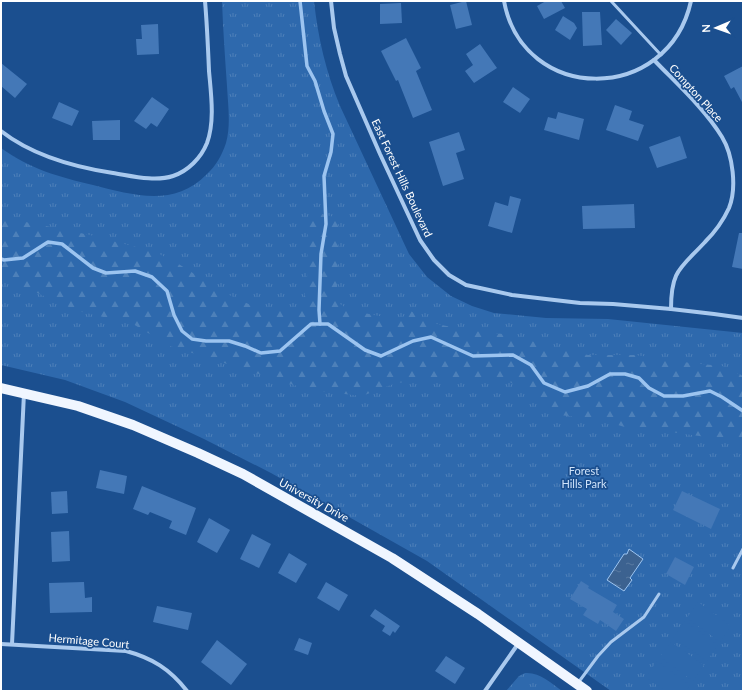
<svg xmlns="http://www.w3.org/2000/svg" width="744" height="692" viewBox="0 0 744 692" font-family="Lato,sans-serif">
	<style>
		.grass { fill: url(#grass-tufts) }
		.forest { fill: url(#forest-firs) }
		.pitch { fill: #2e69ad }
		.water { fill: url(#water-ripples); stroke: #9cc4f0 }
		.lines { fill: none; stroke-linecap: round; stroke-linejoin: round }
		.stream { stroke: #9cc4f0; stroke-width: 3.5 }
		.building { fill: #4478b7 }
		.lane { stroke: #a9c9ee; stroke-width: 3 }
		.street { stroke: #a9c9ee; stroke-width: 4 }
		.primary { stroke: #f0f6ff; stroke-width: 10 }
		.labels { text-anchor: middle; stroke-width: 3.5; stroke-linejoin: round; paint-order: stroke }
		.street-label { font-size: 11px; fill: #fff; stroke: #1b4f8f }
		.park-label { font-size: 11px; fill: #cfe3fa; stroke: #1b4f8f }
	</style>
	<defs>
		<pattern id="grass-tufts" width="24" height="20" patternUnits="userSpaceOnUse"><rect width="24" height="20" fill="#2e69ad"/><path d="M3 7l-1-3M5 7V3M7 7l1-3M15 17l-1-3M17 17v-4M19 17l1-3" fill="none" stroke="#4d80b9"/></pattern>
		<pattern id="forest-firs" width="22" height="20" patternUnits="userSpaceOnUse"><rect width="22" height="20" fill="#2e69ad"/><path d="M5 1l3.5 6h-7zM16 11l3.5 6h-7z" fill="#4d80b9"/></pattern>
		<pattern id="water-ripples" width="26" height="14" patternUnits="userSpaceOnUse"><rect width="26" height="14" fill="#3c6290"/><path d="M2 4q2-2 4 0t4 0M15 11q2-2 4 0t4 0" fill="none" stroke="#597aa1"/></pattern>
	</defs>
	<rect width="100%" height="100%" fill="#1b4f8f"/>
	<g class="grass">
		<path d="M222 1H314C318 38 326 72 340 106L409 254 427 277 451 296 472 306 494 313 546 318 608 319 743 333V691H611L427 561 271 473 204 439 125 402 65 380 1 365V148C30 169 59 177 93 185 133 195 174 208 207 174 216 166 222 155 226 143 231 125 228 105 227 86 225 58 223 29 222 1Z"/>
		<path d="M525 673C540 672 551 683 562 691H506L519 676Z"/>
	</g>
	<polygon class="forest" points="314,212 334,217 339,227 337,291 340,304 349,310 399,320 411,311 428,322 465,330 512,335 555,348 588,355 635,355 691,363 722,366 743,376 743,442 663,431 638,431 598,419 559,415 533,395 508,381 457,377 396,383 362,396 310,390 170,346 133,324 78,311 1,277 1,217 90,235 155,252 177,263 223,292 257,308 283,311 302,306 307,285 308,218"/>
	<g class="pitch">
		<polygon points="698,602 731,626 720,642 687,618"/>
		<polygon points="685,621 718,645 707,661 673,638"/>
		<polygon points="671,642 704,665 693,681 660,657"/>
		<polygon points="657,661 690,685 686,691 665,691 646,677"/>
	</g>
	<polygon class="water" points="629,549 643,559 630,578 632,580 624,591 607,580 624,554 627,554"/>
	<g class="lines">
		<g class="stream">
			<polyline points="300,1 307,66 315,81 324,111 333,134 331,152 324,176 326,224 321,254 319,310 320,324"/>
			<polyline points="1,259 4,260 23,258 48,242 62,244 93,268 106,273 135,271 152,277 167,291 174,315 182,331 192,339 206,341 229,341 245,346 261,353 280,351 311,324 328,324 365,350 381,356 413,341 431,337 473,356 513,355 531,365 544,383 565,392 588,386 610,374 625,374 639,378 649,388 664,396 683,396 710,391 722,397 743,411"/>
		</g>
	</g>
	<g class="building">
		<polygon points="466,1 472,25 456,29 450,5"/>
		<polygon points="546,1 561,1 565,8 544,19 537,6"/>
		<polygon points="401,3 402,23 380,24 380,4"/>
		<polygon points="582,12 600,12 602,45 583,46"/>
		<polygon points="563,16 574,23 577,28 570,40 555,30"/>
		<polygon points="616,19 632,33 621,45 606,30"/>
		<polygon points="158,24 159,54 137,55 136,39 142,39 141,25"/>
		<polygon points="406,38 421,68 416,71 432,110 413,118 398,80 396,81 381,51"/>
		<polygon points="480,44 497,68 474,83 465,71 473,65 466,54"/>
		<polygon points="1,63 27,84 15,98 1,86"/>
		<polygon points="743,66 743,104 734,87 731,89 724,76"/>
		<polygon points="513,87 530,99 520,113 503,102"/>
		<polygon points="152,97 169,109 157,127 151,123 146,129 134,121"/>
		<polygon points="59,102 79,111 72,126 52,118"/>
		<polygon points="615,105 632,111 629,120 644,125 638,141 606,130"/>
		<polygon points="558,112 584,119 579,140 544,130 548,117 556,119"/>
		<polygon points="120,120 120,140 93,140 92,121"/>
		<polygon points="459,132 465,150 456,153 464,179 443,186 429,142"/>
		<polygon points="680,136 687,158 657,168 649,147"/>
		<polygon points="510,196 521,199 512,233 488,226 495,202 508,206"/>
		<polygon points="634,204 635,228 583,229 582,206"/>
		<polygon points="739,233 743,233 743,269 732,267"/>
		<polygon points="100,470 127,476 124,494 96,488"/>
		<polygon points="142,486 196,508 186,535 169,528 172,521 150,512 148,515 133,509"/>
		<polygon points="67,491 68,513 52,514 51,492"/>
		<polygon points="682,491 720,509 711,529 673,510"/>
		<polygon points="209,518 230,530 217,553 197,542"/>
		<polygon points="69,531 70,561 52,562 51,532"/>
		<polygon points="252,534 271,544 259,568 240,559"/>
		<polygon points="289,553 307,564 296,583 278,573"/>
		<polygon points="675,557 694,567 685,585 666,574"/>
		<polygon points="581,581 589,586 588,588 617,605 613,612 624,619 616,631 600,620 598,624 583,615 587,609 570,599"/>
		<polygon points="84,582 85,598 92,597 92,612 50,613 49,583"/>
		<polygon points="326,582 348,595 339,611 317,598"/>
		<polygon points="157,606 192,613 188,630 153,622"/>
		<polygon points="375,609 400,626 395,633 393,631 390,636 382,631 385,626 370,616"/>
		<polygon points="299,638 312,643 308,655 294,650"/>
		<polygon points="217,640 247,664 231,685 201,662"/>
		<polygon points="446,656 465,668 455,684 435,671"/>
	</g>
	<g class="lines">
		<g class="lane">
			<polyline points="611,1 661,55"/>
			<polyline points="733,568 743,549"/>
			<polyline points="578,683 598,656 611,642 644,617 659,594"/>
		</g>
		<g class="street">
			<polyline points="331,1 334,28 340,54 346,76 380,154 420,240 434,260 449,275 466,285 480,288 512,295 580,303 613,304 671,309 714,314 743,318"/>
			<path d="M504 1C523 104 668 105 691 1"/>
			<path d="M654 60C677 84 705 109 722 137 733 155 737 188 729 208 723 221 715 232 705 242 680 269 671 270 671 309"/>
			<path d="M1 131C33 156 74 167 113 173 132 176 155 182 173 176 188 171 201 158 207 143 215 121 211 94 209 71 208 47 207 24 205 1"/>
			<path d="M1 644 126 651C152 658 170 669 187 691"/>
			<polyline points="12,644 24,393"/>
			<polyline points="485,691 518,644"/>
		</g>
		<polyline class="primary" points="1,388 78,406 133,425 198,453 243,474 392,558 478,614 587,691"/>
	</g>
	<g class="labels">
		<g class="street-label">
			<text transform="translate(696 93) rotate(48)" y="4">Compton Place</text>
			<text transform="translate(402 178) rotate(65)" y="4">East Forest Hills Boulevard</text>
			<text transform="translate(314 500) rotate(29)" y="4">University Drive</text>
			<text transform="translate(89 641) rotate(5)" y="4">Hermitage Court</text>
		</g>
		<g class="park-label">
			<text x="584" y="475">Forest<tspan x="584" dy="13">Hills Park</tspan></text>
		</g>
	</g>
	<rect width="744" height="692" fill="none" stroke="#ffffff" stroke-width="4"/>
	<g transform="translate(716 28) rotate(268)" stroke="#1b4f8f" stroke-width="3" paint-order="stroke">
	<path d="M0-3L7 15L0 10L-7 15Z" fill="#ffffff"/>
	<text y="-6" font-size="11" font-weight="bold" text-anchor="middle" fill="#ffffff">N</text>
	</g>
</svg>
